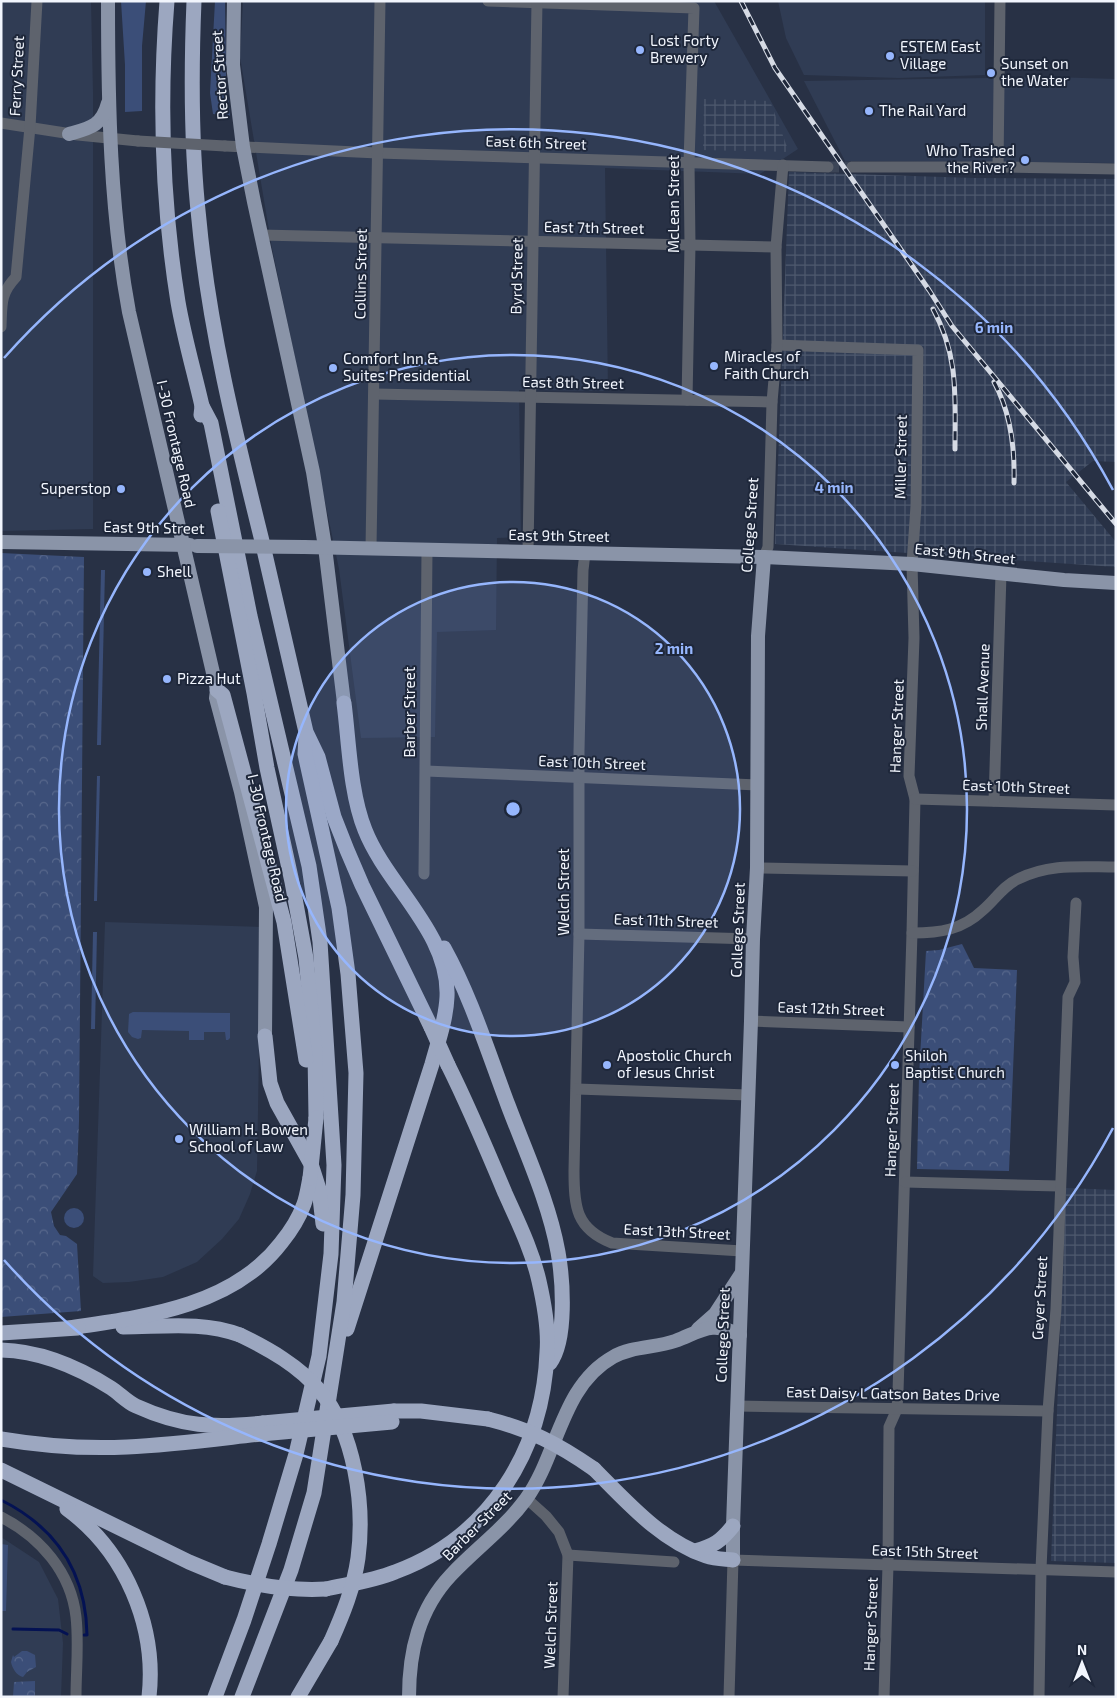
<svg xmlns="http://www.w3.org/2000/svg" width="1117" height="1698" viewBox="0 0 1117 1698" font-family="'Exo 2',sans-serif">
	<style>
		.built { fill: #303c54 }
		.industrial { fill: url(#industrial-grid) }
		.grass { fill: #3b4e78 }
		.park { fill: url(#park-crowns) }
		.lines { fill: none; stroke-linecap: round; stroke-linejoin: round }
		.stream { stroke: #041253; stroke-width: 3 }
		.minor-tunnel { stroke: #3c4557; stroke-width: 11; stroke-dasharray: 11 5.5; stroke-linecap: butt }
		.minor { stroke: #5e636d; stroke-width: 11 }
		.major { stroke: #8a94a8; stroke-width: 14 }
		.highway { stroke: #9ca7c0; stroke-width: 15 }
		.rail-casing { stroke: #d5dae4; stroke-width: 5 }
		.rail { stroke: #1e273a; stroke-width: 3; stroke-dasharray: 9; stroke-linecap: butt }
		.minor-bridge { stroke: #5e636d; stroke-width: 11 }
		.major-bridge { stroke: #8a94a8; stroke-width: 14 }
		.highway-bridge { stroke: #9ca7c0; stroke-width: 15 }
		.ring { fill: none; stroke: #96b6fd; stroke-width: 2.5 }
		.poi-dot { fill: #96b6fd; stroke: #1e273a; stroke-width: 2 }
		.labels { text-anchor: middle; stroke-width: 4; stroke-linejoin: round; paint-order: stroke }
		.poi-label { font-size: 15px; fill: #f1f5fd; stroke: #1e273a; text-anchor: start }
		.street-label { font-size: 15px; fill: #f1f5fd; stroke: #1e273a }
		.centre { fill: #96b6fd; stroke: #1e273a; stroke-width: 2.5 }
		.ring-label { font-size: 15px; text-anchor: middle; font-weight: bold; fill: #96b6fd; stroke: #1e273a; stroke-width: 4; stroke-linejoin: round; paint-order: stroke }
	</style>
	<defs>
		<pattern id="industrial-grid" width="8" height="8" patternUnits="userSpaceOnUse" patternTransform="scale(1.25)"><rect width="8" height="8" fill="#303c54"/><path d="M0 4h8M4 0v8" fill="none" stroke="#4e596e"/></pattern>
		<pattern id="park-crowns" width="20" height="18" patternUnits="userSpaceOnUse" patternTransform="scale(1.25)"><rect width="20" height="18" fill="#3b4e78"/><path d="M2 6a3 3 0 1 1 6 0M12 15a3 3 0 1 1 6 0" fill="none" stroke="#58688c"/></pattern>
	</defs>
	<rect width="100%" height="100%" fill="#283145"/>
	<g class="built">
		<polygon points="1,1 91,1 93,93 93,529 1,531"/>
		<polygon points="243,1 714,1 798,149 760,174 605,168 608,391 519,390 521,537 497,538 496,630 437,632 435,737 361,738 339,569 272,248 240,57"/>
		<polygon points="778,1 985,1 985,75 899,78 804,75 786,38"/>
		<polygon points="1051,77 1116,79 1116,163 845,161 804,81"/>
		<polygon points="105,922 261,927 257,1171 250,1194 239,1219 222,1239 197,1262 163,1277 129,1282 103,1283 93,1276"/>
		<polygon points="1,1537 39,1562 58,1599 63,1643 61,1697 1,1697"/>
	</g>
	<g class="industrial">
		<polygon points="704,99 770,101 789,152 703,150"/>
		<polygon points="789,172 974,178 1116,179 1116,462 1093,461 1066,482 1116,542 1116,567 775,544"/>
		<polygon points="1066,1188 1116,1190 1116,1563 1051,1561"/>
	</g>
	<g class="grass">
		<polygon points="121,1 146,1 142,46 142,111 125,112 125,65"/>
		<polygon points="215,1 225,1 226,76 230,116 213,114 210,93"/>
		<polygon points="101,570 105,570 101,745 97,745"/>
		<polygon points="97,776 100,776 97,901 94,901"/>
		<polygon points="93,932 97,932 95,1029 91,1029"/>
		<polygon points="133,1012 230,1013 230,1038 228,1040 226,1040 225,1032 204,1032 204,1040 189,1040 189,1031 142,1030 141,1038 138,1039 132,1037 128,1032 129,1014"/>
		<circle cx="74" cy="1218" r="10"/>
		<polygon points="1,1544 8,1545 6,1611 1,1611"/>
	</g>
	<g class="park">
		<polygon points="1,553 84,557 79,1121 77,1174 51,1212 54,1226 60,1235 66,1236 77,1244 81,1311 1,1317"/>
		<polygon points="962,944 974,968 1017,970 1009,1171 917,1169 919,1076 926,951 939,950"/>
		<path d="M22 1651H27L35 1655 36 1667 27 1672 23 1677C17 1676 12 1668 11 1662L13 1655 14 1657Z"/>
		<polygon points="35,1681 35,1697 13,1697 14,1682"/>
	</g>
	<g class="lines">
		<g class="stream">
			<path d="M1 1500C57 1528 86 1572 87 1635H84"/>
			<polyline points="13,1629 59,1630 67,1634"/>
		</g>
		<polyline class="minor-tunnel" points="828,167 852,167"/>
		<g class="minor">
			<polyline points="488,1 694,8 689,162 690,245 687,400"/>
			<polyline points="1,123 78,135 138,141"/>
			<polyline points="225,146 378,153 828,167"/>
			<polyline points="852,167 998,167 1116,169"/>
			<polyline points="998,167 1000,1"/>
			<polyline points="261,235 776,247"/>
			<path d="M1 327C2 304 0 294 16 277L30 127 37 1"/>
			<polyline points="777,345 918,350 916,506 912,564 914,638 909,776 915,799 912,933 898,1392 897,1409 889,1427 888,1565 884,1697"/>
			<polyline points="374,394 772,402"/>
			<polyline points="371,548 380,1"/>
			<polyline points="528,552 537,1"/>
			<path d="M585 553 583 570 579 751V934L574 1171C574 1207 576 1229 612 1243L742 1251"/>
			<polyline points="764,557 768,547 772,402 777,345 776,247 783,165"/>
			<polyline points="426,771 758,785"/>
			<polyline points="915,799 1116,805"/>
			<polyline points="994,801 1001,574"/>
			<polyline points="757,868 913,871"/>
			<polyline points="424,874 427,551"/>
			<path d="M912 933C940 933 962 930 983 910 995 900 1003 886 1018 879 1050 863 1081 867 1116 867"/>
			<polyline points="579,934 753,939"/>
			<polyline points="751,1021 909,1027"/>
			<polyline points="577,1089 748,1095"/>
			<polyline points="905,1182 1059,1186"/>
			<polyline points="737,1406 1048,1411"/>
			<polyline points="526,1498 546,1516 559,1532 568,1555 563,1697"/>
			<path d="M1 1517C40 1537 71 1572 76 1617 79 1643 76 1670 76 1697"/>
			<polyline points="568,1555 674,1562"/>
			<polyline points="729,1697 733,1560 1116,1572"/>
			<polyline points="1039,1697 1041,1569 1048,1411 1056,1309 1068,997 1075,982 1073,957 1076,903"/>
		</g>
		<g class="major">
			<path d="M108 1C108 105 110 210 129 312L217 690 216 698 241 792 266 907 265 1036"/>
			<polyline points="234,1 233,65 243,147 254,202 313,472 325,547 344,703"/>
			<path d="M69 134C90 128 102 126 108 103"/>
			<polyline points="1,542 190,545"/>
			<polyline points="304,547 764,557 912,564 1064,580 1116,583"/>
			<polyline points="698,1329 715,1314 741,1274"/>
			<polyline points="733,1560 733,1526 751,1021 753,939 757,868 758,636 764,557"/>
			<path d="M409 1697C409 1651 419 1609 451 1575 475 1549 504 1529 526 1499 558 1455 561 1386 613 1357 632 1346 655 1348 675 1341 702 1331 711 1320 740 1335"/>
		</g>
		<g class="highway">
			<path d="M167 1C159 102 162 202 178 302 184 337 194 371 202 406L201 415"/>
			<path d="M194 1C191 74 191 148 199 220 209 328 236 436 262 541 277 605 291 669 306 732L318 757 334 817 347 850 362 885 431 1027"/>
			<polyline points="202,406 211,423 250,616 309,866 320,942 334,1165 331,1254 319,1356 296,1454 269,1544 244,1620 215,1697"/>
			<polyline points="218,511 254,693 267,768 292,882 306,958 315,1052 316,1118"/>
			<polyline points="217,690 223,695 284,922 306,1060"/>
			<path d="M344 703C349 742 350 793 365 830 387 886 450 933 447 997 446 1020 438 1042 432 1064L347 1329"/>
			<path d="M444 948C471 997 488 1052 508 1105 526 1153 549 1202 558 1252 563 1280 567 1340 550 1363"/>
			<polyline points="265,1036 270,1083 277,1103 311,1164 319,1189 323,1224"/>
			<path d="M123 1327C163 1327 202 1321 240 1335"/>
			<path d="M68 1328C143 1317 232 1307 281 1243 290 1232 299 1218 304 1204 307 1196 308 1187 310 1178"/>
			<polyline points="1,1333 78,1328"/>
			<path d="M1 1350C42 1351 78 1367 111 1388 120 1394 127 1402 136 1406 182 1427 214 1428 263 1423"/>
			<polyline points="394,1411 421,1411 488,1419"/>
			<path d="M1 1439C43 1446 85 1449 127 1447 172 1445 216 1439 261 1434"/>
			<path d="M594 1469C627 1502 661 1541 706 1556 715 1559 724 1559 733 1560"/>
			<polyline points="1,1470 189,1562 225,1577"/>
			<path d="M67 1509C125 1551 157 1626 149 1697"/>
			<path d="M695 1551C714 1546 721 1541 733 1526"/>
			<path d="M326 1589C349 1584 373 1581 395 1572 490 1537 543 1451 547 1352 549 1329 544 1303 539 1281 532 1250 518 1222 505 1193 487 1150 469 1107 448 1065"/>
			<polyline points="242,1697 291,1570 314,1493 344,1302 353,1195 356,1073 348,974 339,908 305,754 306,736"/>
			<polyline points="298,1697 331,1641"/>
		</g>
		<defs>
			<g id="rail">
				<polyline points="741,1 775,68 929,290 952,326 1116,524"/>
				<path d="M933 309C959 357 955 396 955 449"/>
				<path d="M994 382C1011 413 1015 448 1014 483"/>
			</g>
		</defs>
		<use href="#rail" class="rail-casing"/>
		<use href="#rail" class="rail"/>
		<polyline class="minor-bridge" points="138,141 225,146"/>
		<polyline class="major-bridge" points="197,546 304,547"/>
		<g class="highway-bridge">
			<polyline points="431,1027 448,1065"/>
			<polyline points="310,1178 316,1118"/>
			<path d="M240 1335C269 1349 299 1366 320 1391 355 1433 365 1505 358 1558 354 1587 343 1614 331 1641"/>
			<path d="M488 1419C531 1430 558 1444 594 1469"/>
			<polyline points="263,1423 394,1411"/>
			<polyline points="261,1434 392,1422"/>
			<path d="M225 1577C259 1586 291 1591 326 1589"/>
		</g>
	</g>
	<circle cx="513" cy="809" r="227" fill="#96b6fd" fill-opacity=".12"/>
	<g class="ring">
		<circle cx="513" cy="809" r="227"/>
		<circle cx="513" cy="809" r="454"/>
		<path d="M1113 1128A680 680 0 0 1 4 1260M4 358A680 680 0 0 1 1113 490"/>
	</g>
	<g class="poi-dot">
		<circle cx="640" cy="50" r="5"/>
		<circle cx="890" cy="56" r="5"/>
		<circle cx="991" cy="73" r="5"/>
		<circle cx="869" cy="111" r="5"/>
		<circle cx="1025" cy="160" r="5"/>
		<circle cx="714" cy="366" r="5"/>
		<circle cx="333" cy="368" r="5"/>
		<circle cx="121" cy="489" r="5"/>
		<circle cx="147" cy="572" r="5"/>
		<circle cx="167" cy="679" r="5"/>
		<circle cx="607" cy="1065" r="5"/>
		<circle cx="895" cy="1065" r="5"/>
		<circle cx="179" cy="1139" r="5"/>
	</g>
	<g class="labels">
		<g class="poi-label">
			<text x="650" y="46">Lost Forty<tspan x="650" dy="17">Brewery</tspan></text>
			<text x="900" y="52">ESTEM East<tspan x="900" dy="17">Village</tspan></text>
			<text x="1001" y="69">Sunset on<tspan x="1001" dy="17">the Water</tspan></text>
			<text x="879" y="116">The Rail Yard</text>
			<text x="1015" y="156" text-anchor="end">Who Trashed<tspan x="1015" dy="17">the River?</tspan></text>
			<text x="724" y="362">Miracles of<tspan x="724" dy="17">Faith Church</tspan></text>
			<text x="343" y="364">Comfort Inn &amp;<tspan x="343" dy="17">Suites Presidential</tspan></text>
			<text x="111" y="494" text-anchor="end">Superstop</text>
			<text x="157" y="577">Shell</text>
			<text x="177" y="684">Pizza Hut</text>
			<text x="617" y="1061">Apostolic Church<tspan x="617" dy="17">of Jesus Christ</tspan></text>
			<text x="905" y="1061">Shiloh<tspan x="905" dy="17">Baptist Church</tspan></text>
			<text x="189" y="1135">William H. Bowen<tspan x="189" dy="17">School of Law</tspan></text>
		</g>
		<g class="street-label">
			<text transform="translate(220 75) rotate(-94)" y="5">Rector Street</text>
			<text transform="translate(17 76) rotate(-87)" y="5">Ferry Street</text>
			<text transform="translate(536 143) rotate(2)" y="5">East 6th Street</text>
			<text transform="translate(674 204) rotate(-90)" y="5">McLean Street</text>
			<text transform="translate(594 228) rotate(1)" y="5">East 7th Street</text>
			<text transform="translate(361 274) rotate(-89)" y="5">Collins Street</text>
			<text transform="translate(517 276) rotate(-89)" y="5">Byrd Street</text>
			<text transform="translate(573 383) rotate(1)" y="5">East 8th Street</text>
			<text transform="translate(176 444) rotate(77)" y="5">I-30 Frontage Road</text>
			<text transform="translate(901 457) rotate(-89)" y="5">Miller Street</text>
			<text transform="translate(750 525) rotate(-86)" y="5">College Street</text>
			<text transform="translate(154 528) rotate(1)" y="5">East 9th Street</text>
			<text transform="translate(559 536) rotate(1)" y="5">East 9th Street</text>
			<text transform="translate(965 554) rotate(6)" y="5">East 9th Street</text>
			<text transform="translate(983 687) rotate(-88)" y="5">Shall Avenue</text>
			<text transform="translate(410 712) rotate(-90)" y="5">Barber Street</text>
			<text transform="translate(897 726) rotate(-88)" y="5">Hanger Street</text>
			<text transform="translate(592 763) rotate(2)" y="5">East 10th Street</text>
			<text transform="translate(1016 787) rotate(2)" y="5">East 10th Street</text>
			<text transform="translate(267 838) rotate(77)" y="5">I-30 Frontage Road</text>
			<text transform="translate(564 892) rotate(-90)" y="5">Welch Street</text>
			<text transform="translate(666 921) rotate(2)" y="5">East 11th Street</text>
			<text transform="translate(738 930) rotate(-88)" y="5">College Street</text>
			<text transform="translate(831 1009) rotate(2)" y="5">East 12th Street</text>
			<text transform="translate(892 1130) rotate(-88)" y="5">Hanger Street</text>
			<text transform="translate(677 1232) rotate(3)" y="5">East 13th Street</text>
			<text transform="translate(1040 1298) rotate(-87)" y="5">Geyer Street</text>
			<text transform="translate(723 1335) rotate(-88)" y="5">College Street</text>
			<text transform="translate(893 1394) rotate(1)" y="5">East Daisy L Gatson Bates Drive</text>
			<text transform="translate(477 1526) rotate(-45)" y="5">Barber Street</text>
			<text transform="translate(925 1552) rotate(2)" y="5">East 15th Street</text>
			<text transform="translate(871 1624) rotate(-88)" y="5">Hanger Street</text>
			<text transform="translate(551 1625) rotate(-88)" y="5">Welch Street</text>
		</g>
	</g>
	<circle cx="513" cy="809" r="8" class="centre"/>
	<g class="ring-label">
		<text x="994" y="333">6 min</text>
		<text x="834" y="493">4 min</text>
		<text x="674" y="654">2 min</text>
	</g>
	<rect width="1117" height="1698" fill="none" stroke="#f1f5fd" stroke-width="5"/>
	<g transform="translate(1082 1663)" stroke="#1e273a" stroke-width="4" paint-order="stroke">
	<path d="M0-4L9 19L0 12L-9 19Z" fill="#f1f5fd"/>
	<text y="-8" font-size="14" font-weight="bold" text-anchor="middle" fill="#f1f5fd">N</text>
	</g>
</svg>
